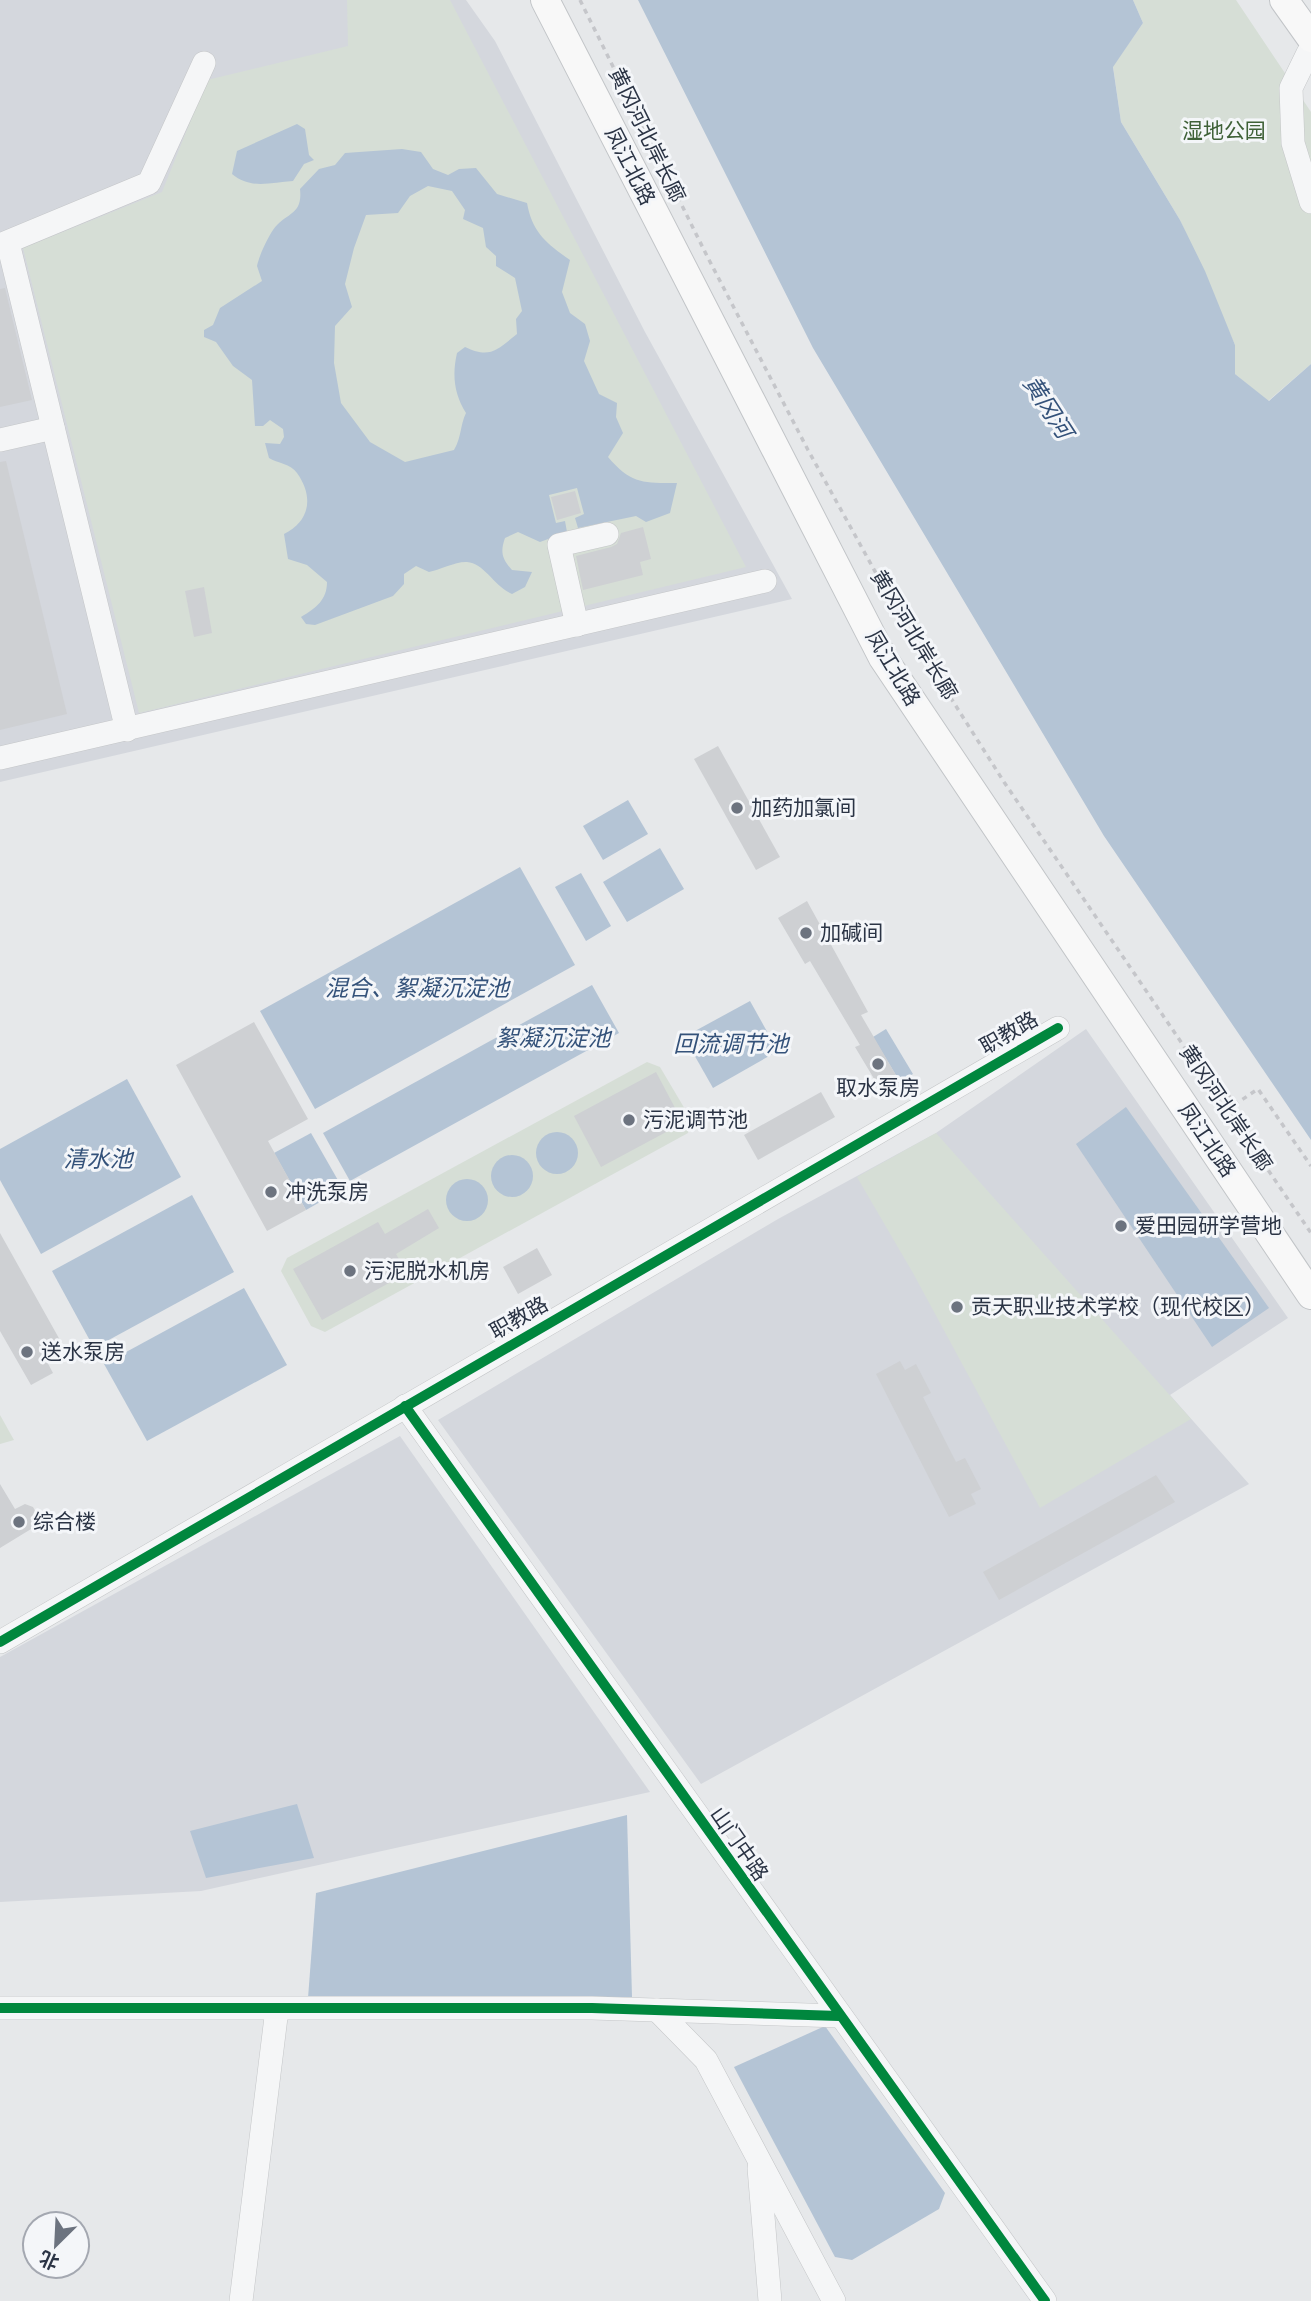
<svg xmlns="http://www.w3.org/2000/svg" width="1311" height="2301" viewBox="0 0 1311 2301" font-family="Manrope,'Noto Sans SC',sans-serif">
	<style>
		.built { fill: #d4d7dd }
		.green { fill: #d6ded6 }
		.water { fill: #b4c4d5; fill-rule: evenodd }
		.building { fill: #ced0d3 }
		.lines { fill: none; stroke-linecap: round; stroke-linejoin: round }
		.minor-casing { stroke: #c4c6c8; stroke-width: 24 }
		.major-casing { stroke: #c2c5c8; stroke-width: 30 }
		.path { stroke: #c5c6ca; stroke-width: 3.5; stroke-dasharray: 5 5; stroke-linecap: butt }
		.minor { stroke: #f5f6f7; stroke-width: 23 }
		.major { stroke: #f8f8f8; stroke-width: 28 }
		.cycleway-casing { stroke: #f4f6f9; stroke-width: 15 }
		.cycleway { stroke: #00873e; stroke-width: 10 }
		.poi-dot { fill: #6c737f; stroke: #f4f6f9; stroke-width: 2.5 }
		.labels { text-anchor: middle; stroke-width: 6; stroke-linejoin: round; paint-order: stroke }
		.park-label { font-size: 21px; fill: #3f6138; stroke: #f4f6f9 }
		.street-label { font-size: 21px; fill: #2b3445; stroke: #f4f6f9 }
		.poi-label { font-size: 21px; fill: #2b3445; stroke: #f4f6f9; text-anchor: start }
		.water-label { font-size: 23px; font-style: italic; fill: #34527a; stroke: #f4f6f9 }
	</style>
	<rect width="100%" height="100%" fill="#e6e8ea"/>
	<g class="built">
		<polygon points="0,0 466,0 495,41 645,332 792,599 0,782"/>
		<polygon points="1086,1029 1288,1318 1170,1395 1249,1484 701,1784 438,1420 778,1219 936,1133"/>
		<polygon points="400,1436 650,1792 201,1891 0,1902 0,1657"/>
	</g>
	<g class="green">
		<polygon points="347,0 450,0 746,567 139,713 23,248 162,192 207,80 348,46"/>
		<polygon points="1133,0 1236,0 1311,112 1311,364 1268,401 1235,374 1235,345 1180,220 1121,122 1113,66 1143,23"/>
		<polygon points="647,1062 660,1067 692,1121 688,1133 325,1332 311,1326 281,1271 287,1258"/>
		<polygon points="936,1133 1191,1419 1040,1508 913,1273 857,1177"/>
		<polygon points="0,1415 14,1440 0,1444"/>
	</g>
	<g class="water">
		<polygon points="638,0 1133,0 1143,23 1113,67 1121,122 1180,220 1205,271 1235,345 1235,374 1269,401 1311,364 1311,1140 1104,836 813,348"/>
		<path d="M297 124 305 129 309 155 314 160 304 164 293 181C271 182 251 190 232 174L237 151Z"/>
		<path d="M402 149 421 152 433 169 448 175 459 169 476 168 497 194 527 203C532 232 547 244 570 260L562 292 570 313 585 324 590 341 584 361 599 394 617 403 616 417 623 433 608 457C631 484 643 483 677 483L670 513 646 522 636 516 578 528 575 518 584 514 577 488 549 495 556 523 565 521 567 532 540 542 518 532 505 538C500 552 502 559 512 570L532 572 525 587 512 594C494 586 484 563 467 562 457 561 439 570 429 572L416 566 404 574V584L393 596 315 625 306 624 301 617C316 608 327 600 327 582L307 565 288 559 284 534C310 521 314 497 297 473 291 464 277 463 269 458L265 443 280 444 284 437 283 429 270 420 263 426H255L252 380 233 366 216 342 204 337V330L213 325 220 308 262 281 257 266C259 256 267 239 273 230 286 212 303 216 300 189L319 169 335 165 345 153ZM428 186 452 191 465 210 463 219 483 228 486 247 496 256V266L515 278 522 311 516 319 517 334C497 350 490 359 465 347L457 353C452 375 454 394 466 413 460 425 462 436 454 450L405 462 370 442 341 403 334 363 335 326 352 307 345 284 354 248 366 215 398 213 410 196Z"/>
		<polygon points="628,800 648,834 603,860 583,826"/>
		<polygon points="660,848 684,889 627,922 603,882"/>
		<polygon points="520,867 575,965 315,1109 260,1011"/>
		<polygon points="581,873 611,926 586,941 555,887"/>
		<polygon points="592,985 619,1033 350,1181 323,1133"/>
		<polygon points="750,1001 778,1051 713,1088 684,1037"/>
		<polygon points="886,1029 913,1074 900,1082 873,1037"/>
		<polygon points="127,1079 181,1177 41,1254 0,1180 0,1149"/>
		<polygon points="1126,1107 1269,1308 1212,1347 1076,1144"/>
		<circle cx="557" cy="1153" r="21"/>
		<polygon points="311,1133 343,1189 306,1210 274,1153"/>
		<circle cx="512" cy="1176" r="21"/>
		<circle cx="467" cy="1200" r="21"/>
		<polygon points="192,1195 234,1272 94,1348 52,1271"/>
		<polygon points="244,1288 287,1365 147,1441 104,1364"/>
		<polygon points="297,1804 314,1858 206,1878 190,1831"/>
		<polygon points="627,1815 632,1997 308,1998 316,1893"/>
		<polygon points="825,2026 945,2193 939,2209 852,2260 835,2257 734,2067"/>
	</g>
	<g class="building">
		<polygon points="5,288 32,400 0,407 0,289"/>
		<polygon points="6,461 67,714 0,730 0,462"/>
		<polygon points="575,491 581,513 557,520 551,497"/>
		<polygon points="643,527 651,559 640,562 643,575 583,590 576,556 611,547 617,544 621,533"/>
		<polygon points="204,587 212,633 194,637 185,591"/>
		<polygon points="718,746 780,857 756,870 694,759"/>
		<polygon points="807,901 868,1012 861,1015 900,1082 882,1092 855,1047 860,1045 810,961 805,964 778,918"/>
		<polygon points="254,1022 308,1119 268,1141 306,1210 267,1231 176,1065"/>
		<polygon points="656,1072 683,1123 601,1167 574,1116"/>
		<polygon points="821,1092 835,1117 758,1160 744,1135"/>
		<polygon points="428,1209 439,1228 396,1254 407,1273 322,1320 293,1269 378,1222 385,1234"/>
		<polygon points="0,1233 65,1349 46,1360 53,1373 31,1385 0,1331"/>
		<polygon points="537,1248 552,1275 518,1294 503,1267"/>
		<polygon points="900,1361 905,1370 916,1364 931,1393 923,1397 956,1462 965,1458 981,1489 971,1494 976,1504 949,1517 876,1374"/>
		<polygon points="1156,1475 1175,1502 999,1600 983,1572"/>
		<polygon points="0,1484 15,1509 25,1504 33,1507 39,1518 36,1526 0,1548"/>
	</g>
	<g class="lines">
		<defs>
			<g id="minor">
				<polyline points="1308,53 1291,88 1293,143 1311,202"/>
				<polyline points="8,243 127,730"/>
				<polyline points="0,245 149,183 204,63"/>
				<polyline points="0,440 53,428"/>
				<polyline points="577,625 559,545 607,534"/>
				<polyline points="0,758 765,581"/>
				<polyline points="405,1406 1045,2301"/>
				<polyline points="0,1642 1058,1028"/>
				<polyline points="0,2008 592,2008 839,2016"/>
				<polyline points="657,2010 706,2060 834,2301"/>
				<polyline points="759,2168 770,2301"/>
				<polyline points="241,2301 277,2009"/>
			</g>
			<g id="major">
				<polyline points="545,0 883,658 1311,1295"/>
				<polyline points="1284,0 1311,38"/>
			</g>
		</defs>
		<use href="#minor" class="minor-casing"/>
		<use href="#major" class="major-casing"/>
		<g class="path">
			<polyline points="580,0 707,256 808,450 904,624 1004,782 1311,1233"/>
			<polyline points="1219,1098 1225,1093 1237,1103 1258,1089 1311,1166"/>
		</g>
		<use href="#minor" class="minor"/>
		<use href="#major" class="major"/>
		<defs>
			<g id="cycleway">
				<polyline points="405,1406 1045,2301"/>
				<polyline points="0,1642 1058,1028"/>
				<polyline points="0,2008 592,2008 839,2016"/>
			</g>
		</defs>
		<use href="#cycleway" class="cycleway-casing"/>
		<use href="#cycleway" class="cycleway"/>
	</g>
	<g class="poi-dot">
		<circle cx="737" cy="808" r="7"/>
		<circle cx="806" cy="933" r="7"/>
		<circle cx="878" cy="1064" r="7"/>
		<circle cx="629" cy="1120" r="7"/>
		<circle cx="271" cy="1192" r="7"/>
		<circle cx="1121" cy="1226" r="7"/>
		<circle cx="350" cy="1271" r="7"/>
		<circle cx="957" cy="1307" r="7"/>
		<circle cx="27" cy="1352" r="7"/>
		<circle cx="19" cy="1522" r="7"/>
	</g>
	<g class="labels">
		<g class="park-label">
			<text x="1224" y="138">湿地公园</text>
		</g>
		<g class="street-label">
			<text transform="translate(647 135) rotate(64)" y="7">黄冈河北岸长廊</text>
			<text transform="translate(630 166) rotate(63)" y="7">凤江北路</text>
			<text transform="translate(914 635) rotate(59)" y="7">黄冈河北岸长廊</text>
			<text transform="translate(893 668) rotate(59)" y="7">凤江北路</text>
			<text transform="translate(1009 1033) rotate(-30)" y="7">职教路</text>
			<text transform="translate(1226 1108) rotate(56)" y="7">黄冈河北岸长廊</text>
			<text transform="translate(1207 1140) rotate(56)" y="7">凤江北路</text>
			<text transform="translate(519 1318) rotate(-30)" y="7">职教路</text>
			<text transform="translate(739 1844) rotate(55)" y="7">山门中路</text>
		</g>
		<g class="poi-label">
			<text x="751" y="815">加药加氯间</text>
			<text x="820" y="940">加碱间</text>
			<text x="878" y="1095" text-anchor="middle">取水泵房</text>
			<text x="643" y="1127">污泥调节池</text>
			<text x="285" y="1199">冲洗泵房</text>
			<text x="1135" y="1233">爱田园研学营地</text>
			<text x="364" y="1278">污泥脱水机房</text>
			<text x="971" y="1314">贡天职业技术学校（现代校区）</text>
			<text x="41" y="1359">送水泵房</text>
			<text x="33" y="1529">综合楼</text>
		</g>
		<g class="water-label">
			<text transform="translate(1048 407) rotate(57)" y="8">黄冈河</text>
			<text x="417" y="996">混合、絮凝沉淀池</text>
			<text x="553" y="1046">絮凝沉淀池</text>
			<text x="731" y="1052">回流调节池</text>
			<text x="98" y="1167">清水池</text>
		</g>
	</g>
	<g transform="translate(56 2245) rotate(204)"><circle r="33" fill="#f4f6f9" stroke="#a4a8b1" stroke-width="2"/>
	<path d="M0-5L12 26L0 18L-12 26Z" fill="#6c737f"/>
	<text y="-10" font-size="19" font-weight="bold" text-anchor="middle" fill="#2b3445">北</text>
	</g>
</svg>
